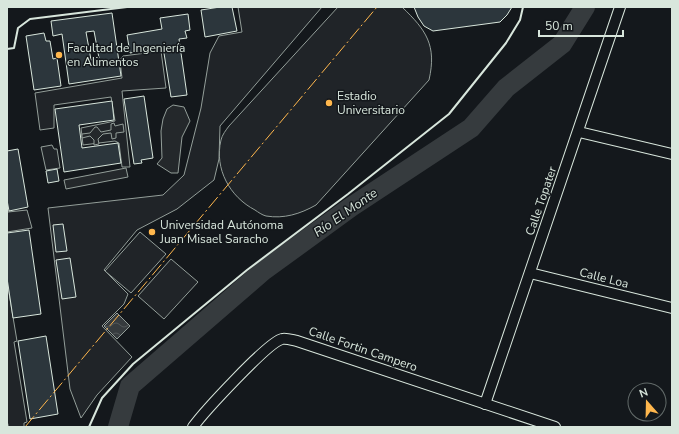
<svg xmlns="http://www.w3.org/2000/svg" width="679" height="434" viewBox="0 0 679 434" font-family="'Nunito Sans',sans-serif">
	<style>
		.green { fill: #202428; stroke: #939e99 }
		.parking { fill: #24282b; stroke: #939e99 }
		.water { fill: url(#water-waves); stroke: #939e99 }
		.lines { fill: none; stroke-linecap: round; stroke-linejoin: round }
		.river { stroke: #363b3e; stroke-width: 20 }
		.building { fill: #2c363c; stroke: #d8e6dc; fill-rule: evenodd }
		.street-casing { stroke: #d8e6dc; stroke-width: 12 }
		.path { stroke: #9da8a2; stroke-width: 2; stroke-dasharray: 3 2; stroke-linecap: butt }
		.street { stroke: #14181c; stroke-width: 10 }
		.wall { stroke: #d8e6dc; stroke-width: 2 }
		.power { stroke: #ffb74d; stroke-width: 1; stroke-dasharray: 14 3 2 3; stroke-linecap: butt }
		.poi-dot { fill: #ffb74d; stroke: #14181c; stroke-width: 1.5 }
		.labels { text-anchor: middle; stroke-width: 3; stroke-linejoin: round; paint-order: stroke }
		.poi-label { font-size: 12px; fill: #d8e6dc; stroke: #14181c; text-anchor: start }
		.street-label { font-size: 12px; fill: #d8e6dc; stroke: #14181c }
		.water-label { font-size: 13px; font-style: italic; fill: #d8e6dc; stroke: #14181c }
	</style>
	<defs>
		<pattern id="water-waves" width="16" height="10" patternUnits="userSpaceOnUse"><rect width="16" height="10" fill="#363b3e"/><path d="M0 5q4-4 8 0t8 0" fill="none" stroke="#525759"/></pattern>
	</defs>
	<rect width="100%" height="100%" fill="#14181c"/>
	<g class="green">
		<polygon points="238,7 322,7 220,126 219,159 214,180 177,209 137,230 104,270 128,294 124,304 102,326 132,357 97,395 81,418 70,389 48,208 163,195 184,175 201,108 210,53 219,36 242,32"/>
		<path d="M338 7H402C426 30 437 45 429 80L316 205C300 214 284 219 266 216 262 215 258 212 255 210 230 197 214 169 221 140 222 135 226 130 229 126Z"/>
		<polygon points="161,51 166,88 122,91 130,167 122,167 119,143 115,141 83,145 81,128 115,121 111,97 54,105 54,128 40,130 35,93 122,78 120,60 123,56"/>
		<polygon points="52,145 54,149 57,149 60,168 46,170 41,147"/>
		<polygon points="7,207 8,212 27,210 32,228 7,232"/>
		<polygon points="140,232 166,254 131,293 105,271"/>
		<polygon points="171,259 198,282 164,319 138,296"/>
		<polygon points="7,281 17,341 14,342 27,422 24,423 24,427 7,427"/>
	</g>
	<g class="parking">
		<polygon points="173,105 184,107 190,121 182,137 178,173 171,173 157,164 162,158 161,131 163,119 167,109"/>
		<polygon points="114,123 115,126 123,124 124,132 116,133 116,138 112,139 111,133 103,134 98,139 99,144 94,145 94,140 90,136 82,138 82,134 90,133 95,127 97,127 101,132 111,130 111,124"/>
		<polygon points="126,168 128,177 66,189 64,180"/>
	</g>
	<polygon class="water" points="117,313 130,326 117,339 104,326"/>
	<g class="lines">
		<polyline class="river" points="118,427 130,386 263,271 351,207 471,128 506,88 562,44 585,7"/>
	</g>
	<g class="building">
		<polygon points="220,7 232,7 237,31 205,37 201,10"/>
		<polygon points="414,7 512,7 507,15 500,22 433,31 424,26 418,17"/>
		<path d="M112 13 121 76 69 84 62 34 53 36 51 21ZM94 31 99 58 91 60 86 32Z"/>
		<polygon points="188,14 190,30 185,31 187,38 179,39 187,95 171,97 163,47 130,53 127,35 162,29 160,18"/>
		<polygon points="44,33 46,41 50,41 53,59 57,58 61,86 34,90 26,36"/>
		<polygon points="144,96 153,158 141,160 142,163 134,164 124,99"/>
		<polygon points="112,101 114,120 79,125 82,148 118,143 121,163 64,172 55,109"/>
		<polygon points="18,149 28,207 9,211 7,200 7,151"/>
		<polygon points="57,169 59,181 48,183 46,171"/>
		<polygon points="63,224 67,251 56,252 53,225"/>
		<polygon points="29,230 41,314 13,318 7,278 7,233"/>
		<polygon points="70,258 76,297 62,299 56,260"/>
		<polygon points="46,336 58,414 30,419 18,341"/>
	</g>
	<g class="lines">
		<defs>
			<g id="street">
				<polyline points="579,132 672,154"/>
				<polyline points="530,273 672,308"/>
				<polyline points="485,404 620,7"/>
				<path d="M193 427C203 413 268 342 282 339 286 338 292 340 297 341L555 427"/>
			</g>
		</defs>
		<use href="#street" class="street-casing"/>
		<polyline class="path" points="7,423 8,427"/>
		<use href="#street" class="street"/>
		<g class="wall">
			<polyline points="7,49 14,48 18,28 30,19 127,7"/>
			<polyline points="89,427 102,398 133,364 247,270 348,194 449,114 506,43 520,20 523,7"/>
		</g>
		<polyline class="power" points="25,427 377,7"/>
	</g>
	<g class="poi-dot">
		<circle cx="59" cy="55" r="4"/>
		<circle cx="329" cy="103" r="4"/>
		<circle cx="152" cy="232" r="4"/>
	</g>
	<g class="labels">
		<g class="poi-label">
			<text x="67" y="52">Facultad de Ingeniería<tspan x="67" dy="14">en Alimentos</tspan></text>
			<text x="337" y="100">Estadio<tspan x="337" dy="14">Universitario</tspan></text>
			<text x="160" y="229">Universidad Autónoma<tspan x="160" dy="14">Juan Misael Saracho</tspan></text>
		</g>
		<g class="street-label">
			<text transform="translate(541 201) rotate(-71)" y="4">Calle Topater</text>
			<text transform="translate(604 278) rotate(14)" y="4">Calle Loa</text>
			<text transform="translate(363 349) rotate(19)" y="4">Calle Fortin Campero</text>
		</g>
		<g class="water-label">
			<text transform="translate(345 212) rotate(-35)" y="5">Río El Monte</text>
		</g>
	</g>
	<rect width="679" height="434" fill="none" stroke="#d8e6dc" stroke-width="16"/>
	<g transform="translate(647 402) rotate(340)"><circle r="19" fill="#14181c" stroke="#626a69"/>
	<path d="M0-3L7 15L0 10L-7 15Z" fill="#ffb74d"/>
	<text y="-6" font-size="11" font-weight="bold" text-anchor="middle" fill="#d8e6dc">N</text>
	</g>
	<path d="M539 30v6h84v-6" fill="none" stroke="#d8e6dc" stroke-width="2"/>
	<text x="545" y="30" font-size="12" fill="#d8e6dc" stroke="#14181c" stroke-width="3" paint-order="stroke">50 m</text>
</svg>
